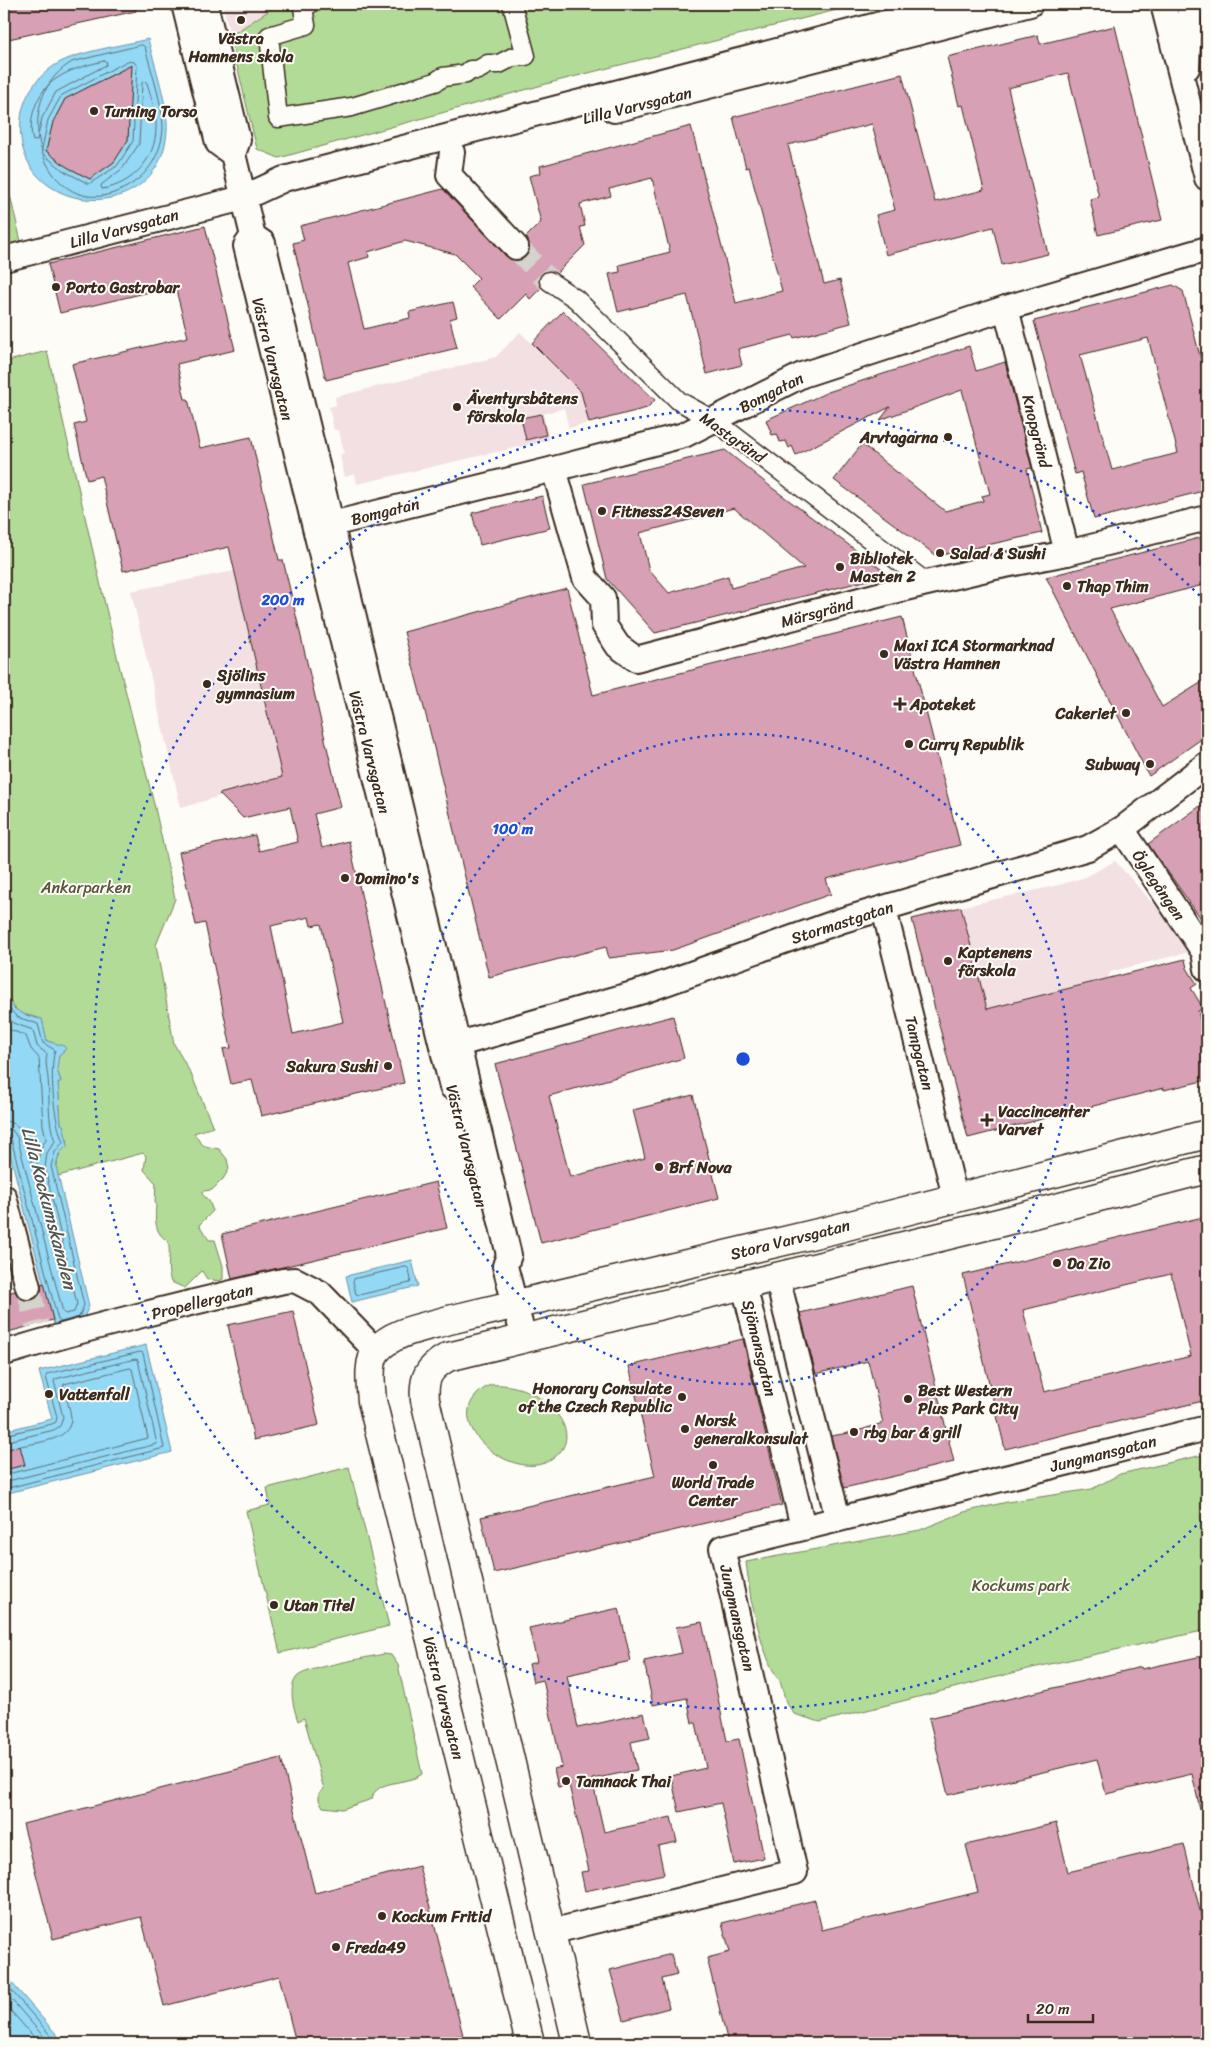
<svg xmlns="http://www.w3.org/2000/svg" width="1211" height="2047" viewBox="0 0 1211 2047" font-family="Sriracha,sans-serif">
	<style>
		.built { fill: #f2e0e3 }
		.green { fill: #b3db98; stroke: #77825b }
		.water { fill: #93d8f5; stroke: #70929f; fill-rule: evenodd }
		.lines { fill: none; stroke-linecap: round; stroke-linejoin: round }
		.shore { stroke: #5e7074; stroke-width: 1 }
		.building { fill: #d7a0b4; stroke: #3b2a1e; fill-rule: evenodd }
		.minor-tunnel { stroke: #d6d2cc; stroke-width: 24; stroke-dasharray: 24 12; stroke-linecap: butt }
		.pedestrian-casing { stroke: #3b2a1e; stroke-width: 21 }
		.minor-casing { stroke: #3b2a1e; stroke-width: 28 }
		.tertiary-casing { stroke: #3b2a1e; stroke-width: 31 }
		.pedestrian { stroke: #fdfcf7; stroke-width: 18 }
		.minor { stroke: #fdfcf7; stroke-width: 24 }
		.tertiary { stroke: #fdfcf7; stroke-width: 28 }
		.ring { fill: none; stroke: #1d4ed8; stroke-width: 2.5; stroke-dasharray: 2.5 5 }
		.poi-dot { fill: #3b2a1e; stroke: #fdfcf7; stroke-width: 2 }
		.labels { text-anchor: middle; stroke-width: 4; stroke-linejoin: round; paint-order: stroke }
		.poi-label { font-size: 16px; font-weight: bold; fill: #3b2a1e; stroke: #fdfcf7; text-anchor: start }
		.street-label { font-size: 16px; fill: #3b2a1e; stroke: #fdfcf7 }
		.park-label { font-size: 16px; fill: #59563c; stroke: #fdfcf7 }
		.water-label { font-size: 18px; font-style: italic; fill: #515654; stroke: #fdfcf7 }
		.centre { fill: #1d4ed8; stroke: #fdfcf7; stroke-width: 2.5 }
		.ring-label { font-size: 15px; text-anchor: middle; font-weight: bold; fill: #1d4ed8; stroke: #fdfcf7; stroke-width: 4; stroke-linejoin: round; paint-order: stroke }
	</style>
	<rect width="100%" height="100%" fill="#fdfcf7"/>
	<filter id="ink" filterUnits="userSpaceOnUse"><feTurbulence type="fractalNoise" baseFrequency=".02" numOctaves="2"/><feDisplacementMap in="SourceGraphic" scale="10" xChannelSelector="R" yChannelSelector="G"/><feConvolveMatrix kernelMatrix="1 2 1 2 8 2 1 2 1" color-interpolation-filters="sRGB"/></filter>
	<g filter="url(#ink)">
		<g class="built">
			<polygon points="223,4 279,4 230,36"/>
			<polygon points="520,332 581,392 589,423 569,428 564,408 543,414 549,440 357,484 355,474 345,477 340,455 344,453 339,430 334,430 329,407 336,405 335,397 496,357"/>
			<polygon points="234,571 282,777 181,808 131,591"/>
			<polygon points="1115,861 1181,935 1189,952 1110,972 1108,978 987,1009 961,907 1059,885 1086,877"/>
		</g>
		<g class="green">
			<polygon points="279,4 860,4 557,81 279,158 257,149 230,36"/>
			<polygon points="4,170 24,254 4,259"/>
			<path d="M47 351 119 665 155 808 175 899 156 945 174 1044 191 1074 213 1127 194 1133C204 1149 203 1145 219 1149L227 1159 229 1169 223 1179 212 1190 203 1191 202 1194 209 1201 213 1211 199 1225 209 1240H215L223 1266V1279L219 1281 207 1279 202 1271 185 1288 171 1282C165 1266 172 1255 168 1241 154 1233 155 1220 156 1204L155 1202 156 1183 144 1170 146 1156 143 1153 58 1176C55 1161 59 1153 68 1141L64 1134 63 1125 61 1124 58 1082 61 1081C57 1071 53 1059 64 1052L60 1045 47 1041 42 1019 19 1013 5 995 4 362Z"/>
			<path d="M490 1385C502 1384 515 1386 527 1391 551 1401 583 1434 555 1457 516 1490 428 1417 490 1385Z"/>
			<polygon points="1207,1454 1207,1630 1032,1668 820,1722 794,1714 786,1702 780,1681 771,1667 762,1643 751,1600 746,1562 920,1530 964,1512 1007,1502 1092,1489 1120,1474"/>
			<polygon points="349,1467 389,1626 280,1653 246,1511 270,1505 267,1488"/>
			<path d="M384 1654 391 1655 398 1665 422 1774C408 1785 375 1779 372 1799L342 1809 323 1807 319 1800V1793L324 1789 304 1718 298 1721C294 1709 287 1686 298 1676 307 1668 369 1657 384 1654Z"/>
		</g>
		<g class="water">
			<path d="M148 39C154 63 169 108 167 131 160 231 10 217 21 119 23 96 37 76 57 64 76 52 124 45 148 39ZM131 65 128 140 114 162 90 179 67 167 47 151 53 122 65 99Z"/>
			<path d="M4 983C5 987 4 991 5 995 10 1011 28 1017 42 1019L47 1041 64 1046 66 1049 59 1055 57 1070 61 1082H58L61 1124 63 1125 68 1145 59 1154 56 1166 89 1306 85 1315 86 1320 55 1328 4 1131Z"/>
			<polygon points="412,1260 418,1286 352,1302 346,1276"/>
			<polygon points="146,1345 172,1452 4,1494 4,1431 52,1419 39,1371"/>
			<polygon points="4,1974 64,2043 4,2043"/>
		</g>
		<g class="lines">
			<g class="shore">
				<path d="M142 45 145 47C151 71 163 105 163 128 162 150 151 171 133 183 51 239 0 104 72 62Z"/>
				<path d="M104 61 107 62 106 65 56 92 42 118 37 140 33 141C30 131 31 119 34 110 44 76 74 68 104 61Z"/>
				<polygon points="128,61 134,62 137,66 133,141 117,166 89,184 64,171 42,153 42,149 48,120 61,96"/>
				<path d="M145 81 147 83C151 97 157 113 156 128 156 159 132 185 102 189L101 185 122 169 139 144 142 83Z"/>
				<path d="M4 1003 17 1017 38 1024 43 1043 55 1050C49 1070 54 1122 63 1142L55 1152 51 1166 84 1305 79 1317 61 1322 58 1320 11 1139 8 1136 4 1135"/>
				<path d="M4 1013 13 1023 33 1030 37 1046 47 1054C45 1063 47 1069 48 1078 50 1099 47 1121 55 1141L47 1153 45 1168 77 1304 74 1312 65 1314 63 1312 17 1137 12 1130 4 1128"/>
				<path d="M4 1024 11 1030 26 1036 31 1049 39 1058 43 1125 46 1139 40 1150 36 1169 33 1168C28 1150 27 1122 4 1121"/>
				<polygon points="406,1267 409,1269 411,1280 410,1283 359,1295 356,1294 353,1282 354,1279"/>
				<polyline points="4,1435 52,1424 56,1422 57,1417 46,1377 47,1374 140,1352 143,1353 164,1448 4,1489"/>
				<polyline points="4,1442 54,1430 60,1426 63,1417 54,1381 55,1379 135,1359 138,1360 157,1444 4,1482"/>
				<path d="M4 1475 148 1438 132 1369 130 1368 64 1384 63 1387C65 1396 70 1407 71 1417 72 1441 38 1442 21 1446"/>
				<polyline points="4,1982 57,2043"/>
				<polyline points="4,1991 49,2043"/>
				<polyline points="4,2003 39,2043"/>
			</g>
		</g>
		<g class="building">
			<polygon points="4,4 135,4 136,11 4,40"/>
			<polygon points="1115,26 1162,220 1098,235 1090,199 1099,197 1068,73 1008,88 1048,254 1002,265 993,227 886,255 876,215 895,210 872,124 788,145 824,284 840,280 851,323 794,338 793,335 738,349 742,365 707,374 687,295 618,312 609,274 620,272 619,265 670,252 652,178 609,189 611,196 580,204 585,226 580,227 585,245 557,273 550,270 544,272 538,280 541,288 530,299 526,294 501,319 470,287 479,278 455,254 405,241 368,252 369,257 348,263 364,329 410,318 409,312 453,302 457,317 450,319 457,348 326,380 293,243 304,240 300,226 443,189 506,256 512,260 520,260 526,257 529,251 529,243 526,237 541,222 529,176 541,173 540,166 691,126 736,303 782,291 749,167 746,168 733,117 902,74 935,202 984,190 963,105 959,106 947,57 1038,35 1040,44"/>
			<polygon points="132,65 128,140 114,162 90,179 67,167 46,151 53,122 65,99"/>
			<path d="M205 226 235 350 177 364 185 399H188L200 448 251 437 279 560H283L341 807 314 814 322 848 349 841 404 1083 261 1116 252 1080 231 1084 223 1049 231 1048 205 923 196 925 179 852 255 835 259 851 298 842 290 807 243 818 219 794 282 777 229 547 123 571 101 476 87 480 74 425 86 422 72 364 188 337 175 286 60 313 48 264ZM309 917 311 926 321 924 343 1022 293 1034 271 926Z"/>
			<path d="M1173 285 1183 291 1207 383V490L1094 519 1081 472 1075 474 1034 321ZM1148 338 1178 453 1112 470 1080 355Z"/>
			<polygon points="563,311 655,400 647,408 589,423 581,392 532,343"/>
			<polygon points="969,346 976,371 1005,362 1032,468 1027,469 1042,533 937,556 834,480 862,444 945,511 983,501 982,496 990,494 962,390 880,420 890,407 796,455 792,446 789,448 786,441 780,442 777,434 772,435 766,420 828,392"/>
			<polygon points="541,414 546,435 526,440 521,418"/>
			<path d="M725 450 771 487 889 575 655 633 607 579 584 484ZM734 508 804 568 731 588 728 576 669 593 649 570 640 533Z"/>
			<polygon points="542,496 550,528 480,545 472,513"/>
			<polygon points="1207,536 1207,584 1110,609 1162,707 1207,679 1207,735 1149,776 1046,577"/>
			<polygon points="567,588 593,695 902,617 960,845 826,879 831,894 673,950 609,958 606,947 489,977 429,727 404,632"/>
			<polygon points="1207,801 1207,927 1148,844"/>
			<polygon points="961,907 987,1009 1185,959 1187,968 1197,984 1191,988 1203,1008 1198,1011 1207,1046 1207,1080 1164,1090 1164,1088 968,1138 912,919"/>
			<polygon points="673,1016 684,1058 549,1096 553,1112 570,1177 645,1158 633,1110 693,1095 719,1198 541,1243 495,1064"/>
			<polygon points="436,1182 447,1228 232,1279 222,1234"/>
			<path d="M1207 1216V1400L1005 1449 963 1275ZM1171 1274 1191 1356 1044 1392 1023 1310Z"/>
			<polygon points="44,1283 53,1320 4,1333 4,1294 15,1291 19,1297 24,1300 31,1300 38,1296 41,1291 41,1284"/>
			<polygon points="912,1286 954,1462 844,1488 831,1436 854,1432 883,1423 868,1361 816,1374 800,1313"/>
			<polygon points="293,1311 319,1425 254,1440 228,1325"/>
			<polygon points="743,1339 782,1505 494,1573 481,1517 655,1476 629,1366"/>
			<polygon points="20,1446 25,1465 4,1470 4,1450"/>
			<polygon points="619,1608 631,1661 567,1675 578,1728 644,1713 650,1738 631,1742 637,1770 592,1779 604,1832 671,1817 677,1842 658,1846 664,1874 585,1891 581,1872 589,1871 569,1785 558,1787 554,1769 562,1767 543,1680 533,1682 529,1664 537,1662 529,1628"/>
			<polygon points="702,1622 727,1741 739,1739 764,1858 734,1864 721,1803 679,1812 671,1776 706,1768 696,1723 692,1723 687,1698 653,1705 644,1661 682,1653 676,1627"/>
			<polygon points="1207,1655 1207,1809 1200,1809 1192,1774 1106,1794 1097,1759 948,1795 929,1718 1141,1667 1142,1669"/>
			<polygon points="281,1758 315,1893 419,1866 463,2035 429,2043 296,2043 279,1976 164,2006 141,1917 53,1939 23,1824"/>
			<polygon points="1056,1823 1068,1872 1184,1844 1207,1940 1207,2043 728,2043 707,1958 730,1952 722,1923 815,1900 822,1930 978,1892 966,1845"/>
			<polygon points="671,1954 677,1975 662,1979 669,2008 624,2020 610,1970"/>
		</g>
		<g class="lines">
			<g class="minor-tunnel">
				<polyline points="516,247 549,281"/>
				<polyline points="28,1287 37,1325"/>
			</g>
			<defs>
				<g id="pedestrian">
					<polyline points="310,4 303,8 306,25 269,36 278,118 352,107 435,82 443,77 466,74 470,70 478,70 488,64 499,64 513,57 526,56 512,4"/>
					<polyline points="549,281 576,299 679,401 715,421 927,583"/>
				</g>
				<g id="minor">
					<polyline points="184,4 218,143 233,154"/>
					<polyline points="205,4 238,140 233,154 253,236 263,243 509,1255 505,1266 524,1339"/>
					<polyline points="1163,4 1207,178"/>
					<polyline points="1187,68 1190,4"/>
					<polyline points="614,110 1030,4"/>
					<polyline points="452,152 449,175 516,247"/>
					<polyline points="253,236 246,246 452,1087"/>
					<polyline points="4,259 243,198 284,179 958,4"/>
					<polyline points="1006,308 1067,553"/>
					<polyline points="554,469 585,578 603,598 604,625 618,646 636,659 901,589 990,568 1067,553 1207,518"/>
					<polyline points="332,524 554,469 684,435 802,375 1006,308 1207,249"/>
					<polyline points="1122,829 1204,952 1207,969"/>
					<polyline points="884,909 955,1197"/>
					<polyline points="459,1044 643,991 843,920 1088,848 1122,829 1207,764"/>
					<polyline points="4,1197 28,1287"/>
					<polyline points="777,1277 838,1519"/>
					<polyline points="744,1285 803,1527"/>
					<path d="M4 1353C96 1325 189 1303 283 1281L295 1280 320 1293 376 1351"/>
					<polyline points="550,1932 795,1872 722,1548 1207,1428"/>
				</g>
				<g id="tertiary">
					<path d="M530 2043 372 1401C371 1387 367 1362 377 1350 393 1331 426 1327 449 1320L831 1230 1207 1134"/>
					<path d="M577 2043 425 1400C423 1378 428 1368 448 1357L1002 1222 1207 1169"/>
				</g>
			</defs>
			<use href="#pedestrian" class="pedestrian-casing"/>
			<use href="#minor" class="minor-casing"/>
			<use href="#tertiary" class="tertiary-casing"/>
			<use href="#pedestrian" class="pedestrian"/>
			<use href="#minor" class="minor"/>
			<use href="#tertiary" class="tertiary"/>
		</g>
	</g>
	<g class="ring">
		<circle cx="743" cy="1059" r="325"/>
		<path d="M1207 1515A650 650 0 1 1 1207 603"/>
	</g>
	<g class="poi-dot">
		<circle cx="241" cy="20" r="5"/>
		<circle cx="94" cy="111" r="5"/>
		<circle cx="56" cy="287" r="5"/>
		<circle cx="457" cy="407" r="5"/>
		<circle cx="948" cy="437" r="5"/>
		<circle cx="602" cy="511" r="5"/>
		<circle cx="940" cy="553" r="5"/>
		<circle cx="840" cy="567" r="5"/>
		<circle cx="1067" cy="586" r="5"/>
		<circle cx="884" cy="654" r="5"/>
		<circle cx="207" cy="684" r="5"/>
		<path d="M897.5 696.5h5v5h5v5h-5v5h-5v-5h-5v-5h5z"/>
		<circle cx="1126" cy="713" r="5"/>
		<circle cx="909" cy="744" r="5"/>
		<circle cx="1150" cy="764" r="5"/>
		<circle cx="345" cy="878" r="5"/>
		<circle cx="948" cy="961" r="5"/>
		<circle cx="388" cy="1066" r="5"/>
		<path d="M984.5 1112.5h5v5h5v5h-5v5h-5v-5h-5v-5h5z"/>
		<circle cx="659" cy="1167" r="5"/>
		<circle cx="1057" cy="1263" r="5"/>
		<circle cx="49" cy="1394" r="5"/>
		<circle cx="682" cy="1397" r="5"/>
		<circle cx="908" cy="1399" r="5"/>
		<circle cx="685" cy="1429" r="5"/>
		<circle cx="854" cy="1432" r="5"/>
		<circle cx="713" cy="1465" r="5"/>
		<circle cx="274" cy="1605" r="5"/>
		<circle cx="566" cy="1781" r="5"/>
		<circle cx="382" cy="1916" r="5"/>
		<circle cx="336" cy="1947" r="5"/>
	</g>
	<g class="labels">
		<g class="poi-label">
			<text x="241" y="44" text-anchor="middle">Västra<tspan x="241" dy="18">Hamnens skola</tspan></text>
			<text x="104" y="117">Turning Torso</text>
			<text x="66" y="293">Porto Gastrobar</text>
			<text x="467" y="404">Äventyrsbåtens<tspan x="467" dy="18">förskola</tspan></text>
			<text x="938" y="443" text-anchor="end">Arvtagarna</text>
			<text x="612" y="517">Fitness24Seven</text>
			<text x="950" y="559">Salad &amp; Sushi</text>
			<text x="850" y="564">Bibliotek<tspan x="850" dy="18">Masten 2</tspan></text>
			<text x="1077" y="592">Thap Thim</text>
			<text x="894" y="651">Maxi ICA Stormarknad<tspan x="894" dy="18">Västra Hamnen</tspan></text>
			<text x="217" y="681">Sjölins<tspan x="217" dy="18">gymnasium</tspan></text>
			<text x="910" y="710">Apoteket</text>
			<text x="1116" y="719" text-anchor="end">Cakeriet</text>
			<text x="919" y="750">Curry Republik</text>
			<text x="1140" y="770" text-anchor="end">Subway</text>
			<text x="355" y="884">Domino's</text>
			<text x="958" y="958">Kaptenens<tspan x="958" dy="18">förskola</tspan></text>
			<text x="378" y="1072" text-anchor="end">Sakura Sushi</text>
			<text x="998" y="1117">Vaccincenter<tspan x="998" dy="18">Varvet</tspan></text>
			<text x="669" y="1173">Brf Nova</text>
			<text x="1067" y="1269">Da Zio</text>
			<text x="672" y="1394" text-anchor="end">Honorary Consulate<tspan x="672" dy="18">of the Czech Republic</tspan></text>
			<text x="918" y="1396">Best Western<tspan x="918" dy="18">Plus Park City</tspan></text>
			<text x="59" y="1400">Vattenfall</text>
			<text x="695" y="1426">Norsk<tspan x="695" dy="18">generalkonsulat</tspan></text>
			<text x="864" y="1438">rbg bar &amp; grill</text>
			<text x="713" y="1488" text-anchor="middle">World Trade<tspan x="713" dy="18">Center</tspan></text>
			<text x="284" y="1611">Utan Titel</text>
			<text x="576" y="1787">Tamnack Thai</text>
			<text x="392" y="1922">Kockum Fritid</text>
			<text x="346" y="1953">Freda49</text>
		</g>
		<g class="street-label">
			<text transform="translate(637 105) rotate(-14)" y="6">Lilla Varvsgatan</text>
			<text transform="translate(124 228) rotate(-15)" y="6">Lilla Varvsgatan</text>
			<text transform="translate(273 359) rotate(76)" y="6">Västra Varvsgatan</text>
			<text transform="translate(771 392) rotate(-27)" y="6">Bomgatan</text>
			<text transform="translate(1037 431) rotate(76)" y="6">Knopgränd</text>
			<text transform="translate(733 437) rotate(35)" y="6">Mastgränd</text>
			<text transform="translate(385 511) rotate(-14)" y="6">Bomgatan</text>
			<text transform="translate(817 612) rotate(-15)" y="6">Märsgränd</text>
			<text transform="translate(370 752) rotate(76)" y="6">Västra Varvsgatan</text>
			<text transform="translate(1159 885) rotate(56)" y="6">Öglegången</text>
			<text transform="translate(842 922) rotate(-18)" y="6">Stormastgatan</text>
			<text transform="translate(920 1053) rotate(76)" y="6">Tampgatan</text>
			<text transform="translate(467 1146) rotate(76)" y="6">Västra Varvsgatan</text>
			<text transform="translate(790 1239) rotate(-14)" y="6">Stora Varvsgatan</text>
			<text transform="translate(202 1301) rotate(-14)" y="6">Propellergatan</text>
			<text transform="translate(760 1348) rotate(76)" y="6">Sjömansgatan</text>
			<text transform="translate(1103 1453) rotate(-14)" y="6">Jungmansgatan</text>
			<text transform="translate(738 1618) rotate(77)" y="6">Jungmansgatan</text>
			<text transform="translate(444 1698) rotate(76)" y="6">Västra Varvsgatan</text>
		</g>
		<g class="park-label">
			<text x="86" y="893">Ankarparken</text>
			<text x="1021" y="1591">Kockums park</text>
		</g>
		<g class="water-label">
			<text transform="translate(49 1208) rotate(75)" y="6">Lilla Kockumskanalen</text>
		</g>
	</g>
	<circle cx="743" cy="1059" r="8" class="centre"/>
	<g class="ring-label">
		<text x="283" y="605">200 m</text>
		<text x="513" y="834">100 m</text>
	</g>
	<rect width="1211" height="2047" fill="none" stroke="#fdfcf7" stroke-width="20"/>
	<rect x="10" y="10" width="1191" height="2027" fill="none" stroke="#3b2a1e" stroke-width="2" filter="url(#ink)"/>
	<path d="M1028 2014v8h65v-8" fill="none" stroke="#3b2a1e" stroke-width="2.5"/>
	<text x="1036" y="2014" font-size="15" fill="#3b2a1e" stroke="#fdfcf7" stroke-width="4" paint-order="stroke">20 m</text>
</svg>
